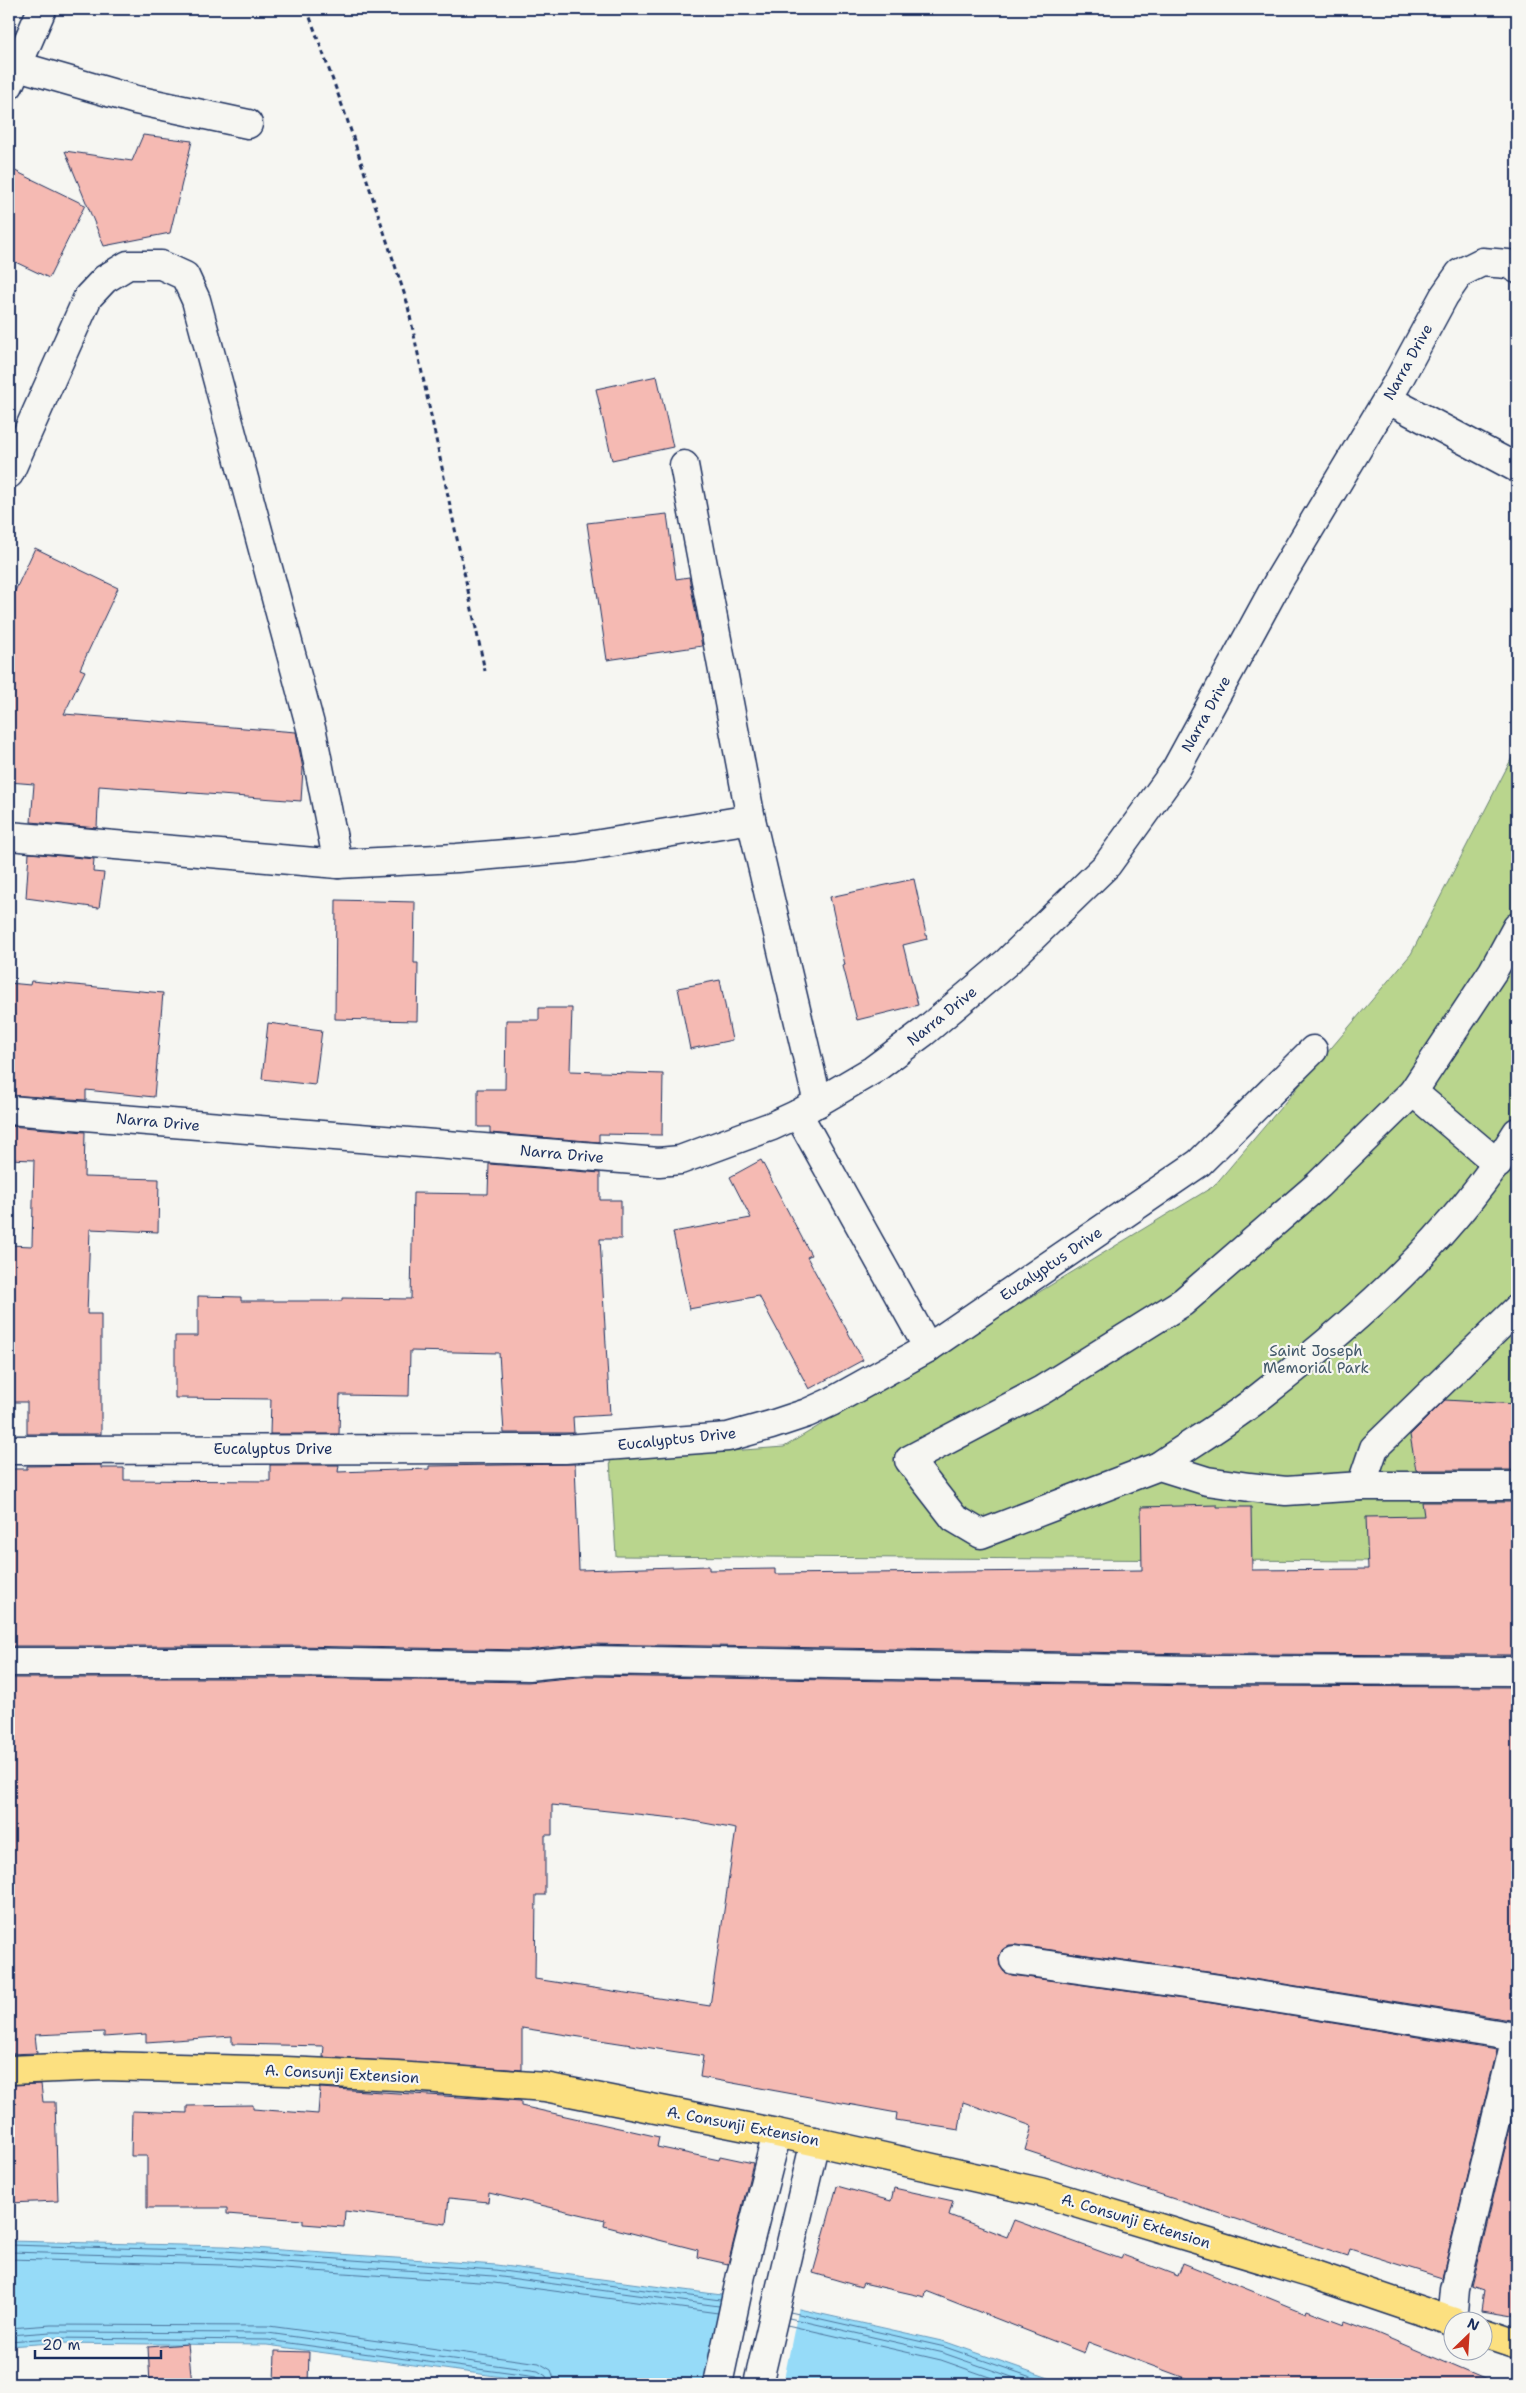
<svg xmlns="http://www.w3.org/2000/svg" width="1526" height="2393" viewBox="0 0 1526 2393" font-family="'Shantell Sans',sans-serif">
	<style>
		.green { fill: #b9d58d; stroke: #6a8276 }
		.water { fill: #96dbf8; stroke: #6596ba }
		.pier { fill: #f6f6f2 }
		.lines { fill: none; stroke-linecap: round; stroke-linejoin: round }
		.shore { stroke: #4c749c; stroke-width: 1 }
		.building { fill: #f5bab3; stroke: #1b2f5e; fill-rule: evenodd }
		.minor-casing { stroke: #1b2f5e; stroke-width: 31 }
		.major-casing { stroke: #1b2f5e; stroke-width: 31 }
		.path { stroke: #1b2f5e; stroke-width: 3; stroke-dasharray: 5 4; stroke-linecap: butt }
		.minor { stroke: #f6f6f2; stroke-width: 28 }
		.major { stroke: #fce080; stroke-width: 28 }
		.labels { text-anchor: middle; stroke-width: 4.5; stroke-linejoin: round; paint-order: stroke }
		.street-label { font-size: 15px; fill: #1b2f5e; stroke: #f6f6f2 }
		.park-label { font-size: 15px; fill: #42586a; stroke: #f6f6f2 }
	</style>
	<rect width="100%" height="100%" fill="#f6f6f2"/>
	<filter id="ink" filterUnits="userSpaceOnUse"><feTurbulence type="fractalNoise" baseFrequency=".02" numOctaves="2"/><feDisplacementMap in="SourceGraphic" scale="10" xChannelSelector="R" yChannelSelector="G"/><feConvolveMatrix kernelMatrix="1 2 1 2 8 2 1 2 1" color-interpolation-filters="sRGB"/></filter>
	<g filter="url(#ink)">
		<polygon class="green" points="1517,748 1517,1562 616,1556 610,1460 784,1447 1214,1186 1411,954"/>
		<polygon class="water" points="9,2241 224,2246 496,2265 759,2300 946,2342 1066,2384 554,2384 267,2345 51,2343 9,2346"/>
		<polygon class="pier" points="749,2296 799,2306 783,2384 731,2384"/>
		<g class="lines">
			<g class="shore">
				<polyline points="9,2245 224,2251 495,2270 720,2300"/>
				<polyline points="9,2252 223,2258 494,2276 719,2306"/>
				<polyline points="9,2259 223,2265 494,2283 718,2313"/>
				<polyline points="790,2312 945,2347 1051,2384"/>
				<polyline points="789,2318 943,2353 1032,2384"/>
				<polyline points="787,2325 941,2360 1009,2384"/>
				<polyline points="9,2328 51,2325 269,2326 539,2363 551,2370 556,2384"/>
				<polyline points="9,2335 51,2332 268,2333 538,2371 546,2376 548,2384"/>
				<polyline points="9,2341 51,2338 268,2340 536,2377 541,2379 542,2384"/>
			</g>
		</g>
		<g class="building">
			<polygon points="143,135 192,141 170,233 104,246 65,151 132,161"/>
			<polygon points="9,168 85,205 49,278 9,259"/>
			<polygon points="657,376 673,447 612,460 596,389"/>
			<polygon points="667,514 676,579 689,577 702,646 607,660 587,523"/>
			<polygon points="35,548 118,588 80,669 85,671 64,714 296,732 303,769 301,801 99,786 97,828 31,822 34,784 9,782 9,604"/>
			<polygon points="29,853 94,859 93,872 104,873 99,908 26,898"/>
			<polygon points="914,879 927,939 903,945 918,1005 857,1020 843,966 845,965 830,897"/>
			<polygon points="336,900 415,902 414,963 418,963 417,1021 335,1019"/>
			<polygon points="720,980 732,1040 690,1049 678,988"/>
			<polygon points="31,981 163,993 154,1097 86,1090 86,1100 9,1095 9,983 30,985"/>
			<polygon points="539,1008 572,1008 570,1071 663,1074 662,1135 599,1134 599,1142 490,1133 490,1127 478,1127 478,1089 505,1089 506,1020 539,1020"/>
			<polygon points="268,1023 322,1030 315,1085 262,1079"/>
			<polygon points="9,1126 85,1132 84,1177 159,1179 158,1232 90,1229 87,1314 101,1314 101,1434 27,1434 27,1402 9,1402 9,1245 32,1246 34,1160 9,1159"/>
			<polygon points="761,1160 811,1255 807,1257 863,1360 809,1389 759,1296 689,1309 673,1232 751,1218 730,1177"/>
			<polygon points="489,1164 600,1173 600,1200 621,1200 621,1239 600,1239 610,1415 573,1417 574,1433 504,1433 499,1353 410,1351 409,1396 340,1395 339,1434 270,1434 271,1399 175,1398 175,1336 198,1336 198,1296 241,1297 241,1301 342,1301 342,1298 411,1299 413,1193 488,1194"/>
			<polygon points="1445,1400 1517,1404 1517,1470 1416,1470 1410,1435"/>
			<polygon points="575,1464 579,1570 709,1566 709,1570 775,1569 775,1574 1142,1570 1141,1507 1217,1505 1217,1507 1251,1507 1252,1570 1368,1569 1366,1517 1424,1516 1422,1502 1517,1502 1517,1655 1198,1654 587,1644 527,1650 293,1646 9,1646 9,1469 27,1469 27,1466 101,1465 101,1468 124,1468 124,1480 270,1481 270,1465 339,1465 338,1472 429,1469 429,1466"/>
			<path d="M588 1676 1198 1686 1517 1687V2021L1215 1973 1016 1945H1009L1002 1950 999 1958 1000 1966 1004 1972 1012 1975 1211 2003 1497 2050 1442 2278 1350 2249 1348 2256 1025 2150 1032 2126 963 2102 959 2130 896 2120 897 2113 700 2077 703 2056 522 2028V2070L323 2057 324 2046 232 2044V2036L146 2042V2034L104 2037V2032L35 2035 37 2053 9 2054V1678H293L528 1682ZM552 1805 683 1819 736 1829 710 2006 535 1979 536 1895H545V1835H552Z"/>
			<polygon points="41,2084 43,2102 55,2102 58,2201 9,2203 9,2085"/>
			<polygon points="320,2088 521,2101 521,2106 659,2137 657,2147 719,2160 720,2156 753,2163 728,2264 697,2257 698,2250 604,2226 605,2220 489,2193 488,2202 449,2198 446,2224 345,2211 344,2227 303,2224 303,2220 227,2214 227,2208 147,2208 147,2156 131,2156 132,2111 187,2113 187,2106 253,2105 253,2109 318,2114"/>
			<polygon points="1517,2098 1517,2316 1481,2310 1484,2291 1472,2287"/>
			<polygon points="837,2186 891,2201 894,2188 953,2201 949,2215 1007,2237 1014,2220 1121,2259 1123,2255 1178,2276 1183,2263 1306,2313 1307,2310 1344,2324 1345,2321 1372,2331 1496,2384 1201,2384 1088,2342 1084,2353 926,2291 925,2297 863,2283 861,2287 813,2273"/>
			<polygon points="188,2344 192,2384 150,2384 148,2347"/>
			<polygon points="275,2351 309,2352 308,2384 274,2384"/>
		</g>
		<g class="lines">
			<defs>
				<g id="minor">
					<polyline points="18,66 136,100 248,124"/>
					<polyline points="9,85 42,9"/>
					<polyline points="1387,399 1517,468"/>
					<polyline points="684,465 751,819 818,1103"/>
					<polyline points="9,474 88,297 105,279 128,265 161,265 185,276 196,300 312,732 338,864"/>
					<polyline points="9,836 338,864 457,858 576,848 751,819"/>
					<polyline points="1413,1092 1498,1164"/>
					<polyline points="9,1110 659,1162 680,1160 772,1126 798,1114 873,1070 924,1032 1006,963 1107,865 1176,769 1279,580 1397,383 1444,296 1460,273 1482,262 1508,264 1517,269"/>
					<polyline points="798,1114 928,1348"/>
					<polyline points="1517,1309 1374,1448 1361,1486 1517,1486"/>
					<polyline points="9,1450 565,1449 728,1437 771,1425 807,1413 831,1402 928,1348 1199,1163 1313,1050"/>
					<path d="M1159 1466C1193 1442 1230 1421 1262 1395 1358 1320 1453 1237 1517 1132"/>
					<polyline points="1361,1486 1286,1491 1249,1487 1207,1481 1159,1466 981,1534 954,1518 909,1460 1042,1390 1183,1302 1318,1185 1413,1092 1493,971 1517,927"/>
					<polyline points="9,1662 293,1662 528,1666 587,1660 1198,1670 1517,1671"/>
					<polyline points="1014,1960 1213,1988 1516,2037 1455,2289 1452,2322"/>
					<polyline points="718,2384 741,2275 777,2133"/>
					<polyline points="758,2384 815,2141"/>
				</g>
				<g id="major">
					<polyline points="9,2070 104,2066 286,2071 397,2076 545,2087 777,2133 1040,2192 1312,2274 1454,2322"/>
					<polyline points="1484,2333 1517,2344"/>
				</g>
			</defs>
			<use href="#minor" class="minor-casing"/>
			<use href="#major" class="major-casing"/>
			<polyline class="path" points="307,9 347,119 407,302 485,671"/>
			<use href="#minor" class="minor"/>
			<use href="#major" class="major"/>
		</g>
	</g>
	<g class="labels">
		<g class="street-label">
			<text transform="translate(1408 362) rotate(-61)" y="5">Narra Drive</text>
			<text transform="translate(1206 714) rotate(-61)" y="5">Narra Drive</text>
			<text transform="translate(942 1016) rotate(-39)" y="5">Narra Drive</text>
			<text transform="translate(158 1122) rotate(5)" y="5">Narra Drive</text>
			<text transform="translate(562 1154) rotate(5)" y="5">Narra Drive</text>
			<text transform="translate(1051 1264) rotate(-34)" y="5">Eucalyptus Drive</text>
			<text transform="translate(677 1439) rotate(-6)" y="5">Eucalyptus Drive</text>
			<text x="273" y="1454">Eucalyptus Drive</text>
			<text transform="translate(342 2074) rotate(3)" y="5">A. Consunji Extension</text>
			<text transform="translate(743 2126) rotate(11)" y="5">A. Consunji Extension</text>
			<text transform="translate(1136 2221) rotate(17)" y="5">A. Consunji Extension</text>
		</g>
		<g class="park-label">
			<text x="1316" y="1356">Saint Joseph<tspan x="1316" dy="17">Memorial Park</tspan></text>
		</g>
	</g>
	<rect width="1526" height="2393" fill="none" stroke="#f6f6f2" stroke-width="30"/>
	<rect x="15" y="15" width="1496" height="2363" fill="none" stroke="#1b2f5e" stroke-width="2" filter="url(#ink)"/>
	<g transform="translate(1468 2336) rotate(25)"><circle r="24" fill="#f6f6f2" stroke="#9ea6b7"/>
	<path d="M0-4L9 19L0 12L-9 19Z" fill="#c8321e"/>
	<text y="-8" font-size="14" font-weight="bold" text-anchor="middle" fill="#1b2f5e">N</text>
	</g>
	<path d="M35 2350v8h126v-8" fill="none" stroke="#1b2f5e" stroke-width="2.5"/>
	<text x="42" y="2350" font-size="15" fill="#1b2f5e" stroke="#f6f6f2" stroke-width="4" paint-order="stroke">20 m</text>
</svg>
